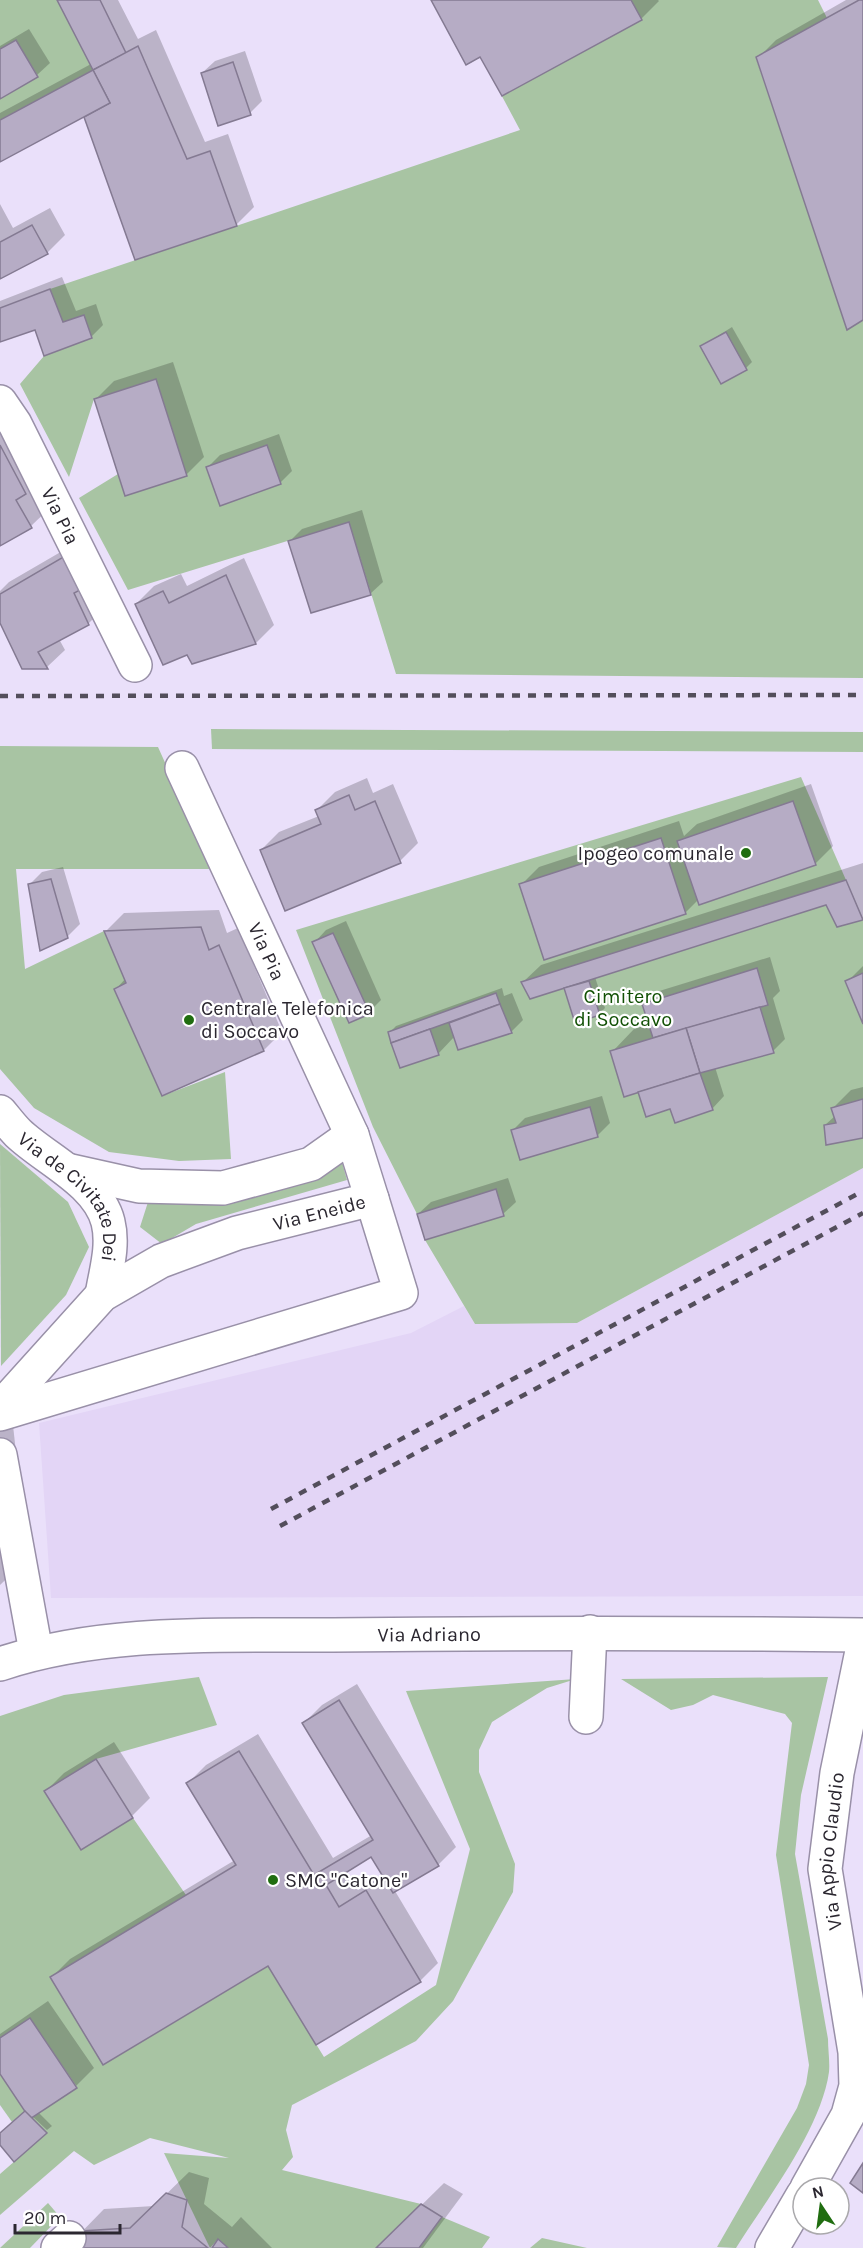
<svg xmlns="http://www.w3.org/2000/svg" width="863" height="2248" viewBox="0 0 863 2248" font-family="Karla,sans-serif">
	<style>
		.built { fill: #e3d5f6 }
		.green { fill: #a8c4a3 }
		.shadow { fill: #0003; fill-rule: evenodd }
		.building { fill: #b6acc5; stroke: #847a92; stroke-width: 1.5 }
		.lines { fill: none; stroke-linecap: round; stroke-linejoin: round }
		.minor-casing { stroke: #9990a8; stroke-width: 36 }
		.minor { stroke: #fff; stroke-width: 33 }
		.rail { stroke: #534e5b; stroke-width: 4.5; stroke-dasharray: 8 8; stroke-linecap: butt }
		.poi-dot { fill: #206d10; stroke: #fff; stroke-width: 2 }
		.labels { text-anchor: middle; stroke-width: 4.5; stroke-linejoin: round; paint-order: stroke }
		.street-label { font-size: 20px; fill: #2b2730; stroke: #fff }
		.poi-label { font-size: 20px; fill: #2b2730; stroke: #fff; text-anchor: start }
		.park-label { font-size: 20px; fill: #115004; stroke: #fff }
	</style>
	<rect width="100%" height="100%" fill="#eae0fa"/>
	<polygon class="built" points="863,1168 863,1596 51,1598 39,1423 411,1333 464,1306 475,1324 577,1323"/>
	<g class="green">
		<polygon points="0,0 57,0 93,70 0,120 0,99 38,76 16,40 0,49"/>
		<polygon points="431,0 818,0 827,18 756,58 847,329 863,320 863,678 396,674 349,522 128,590 79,498 118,474 125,496 186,476 155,379 94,399 69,477 20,384 44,356 92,338 84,315 63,322 50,289 520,130 481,57 466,65"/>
		<polygon points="211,729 863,732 863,752 212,749"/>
		<polygon points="0,746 158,747 213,869 16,869 25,969 104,931 126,983 114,989 162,1096 225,1072 231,1159 179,1161 109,1152 34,1108 0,1069"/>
		<polygon points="801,777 863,919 863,1168 577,1323 475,1324 425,1240 417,1214 373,1127 296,930"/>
		<polygon points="0,1144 68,1202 89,1247 66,1295 1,1366"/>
		<polygon points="342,1162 347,1180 196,1224 162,1244 140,1227 148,1202 191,1201"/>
		<polygon points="199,1677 217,1725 96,1759 44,1791 81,1850 133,1818 186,1895 103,2065 268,1966 324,2057 436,1985 470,1849 406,1691 576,1679 547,1688 492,1722 479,1750 479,1772 515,1864 513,1892 453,2001 416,2041 292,2105 286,2130 293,2157 282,2170 421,2204 376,2248 228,2248 218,2239 210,2248 164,2153 229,2158 150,2138 94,2165 74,2151 0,2215 0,2174 47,2133 30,2119 77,2087 30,2018 0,2038 0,1716 64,1695"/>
		<path d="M828 1677 801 1795 795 1854 828 2039C828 2050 830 2062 829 2072 821 2129 767 2199 736 2248L717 2247 797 2108 806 2084 809 2065 776 1855 792 1723 785 1714 713 1695 693 1705 671 1710 621 1679Z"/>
		<polygon points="0,2074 25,2111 12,2122 0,2105"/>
		<polygon points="48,2203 60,2217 30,2248 0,2248"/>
		<polygon points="442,2217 490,2237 482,2248 419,2248"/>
		<polygon points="542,2238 587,2248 530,2248"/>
	</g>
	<g class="shadow">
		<polygon points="59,0 118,0 138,39 156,30 205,142 228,134 254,207 236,225 136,259 85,114 0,160 0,113 91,64"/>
		<polygon points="432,0 658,0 659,1 641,19"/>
		<polygon points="846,0 863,0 863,319 758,58 776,40"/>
		<polygon points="29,29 50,63 37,75 0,98 0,46"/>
		<polygon points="245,51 262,101 250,113 202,73 215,61"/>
		<polygon points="0,204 13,228 50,208 65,235 47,253 0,277"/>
		<polygon points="62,277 76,311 96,304 103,325 91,337 36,328 0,340 0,301"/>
		<polygon points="732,327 752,362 746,368 702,346"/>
		<polygon points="173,362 204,457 186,475 96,399 114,381"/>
		<polygon points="0,384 8,396 54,504 31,526 0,545"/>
		<polygon points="279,434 292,471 280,483 208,467 220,455"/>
		<polygon points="362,510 383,582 370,594 290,541 302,529"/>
		<polygon points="83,539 106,606 88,624 59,639 65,650 47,667 23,667 0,619 0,591 9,582"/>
		<polygon points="244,558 274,625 256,643 193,662 187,653 136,604 154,586 181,574 187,586"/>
		<polygon points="367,778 373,793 393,784 418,843 400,861 261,850 279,832 319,816 317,810 335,792"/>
		<polygon points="811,784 833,846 815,864 699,899 685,913 521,885 539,867 679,821 684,836 697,824"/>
		<polygon points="863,863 863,919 837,925 827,903 595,977 605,1008 599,1014 565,986 523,982 541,965"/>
		<polygon points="63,867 80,924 67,937 30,884 42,872"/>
		<polygon points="219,910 227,933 238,928 282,1032 264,1050 162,1094 116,989 126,978 106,931 124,913"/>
		<polygon points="346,921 381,1000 369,1012 314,943 326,930"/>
		<polygon points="770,957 780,991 773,998 785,1039 773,1051 715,1067 724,1096 712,1109 671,1107 639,1091 612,1052 634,1029 650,1024 643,1005 656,992"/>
		<polygon points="863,966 863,1020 847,982"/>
		<polygon points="502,988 504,996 512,993 523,1020 511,1032 455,1036 438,1054 390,1032 396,1026"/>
		<polygon points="863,1087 863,1136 825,1125 835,1116 833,1108 851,1090"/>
		<polygon points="602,1096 610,1123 598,1135 521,1158 513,1130 525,1118"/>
		<polygon points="508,1178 516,1202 503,1214 418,1214 431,1202"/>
		<polygon points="10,1399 28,1558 0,1585 0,1400"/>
		<path d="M357 1684 456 1847 438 1865 395 1891 438 1963 420 1981 269 1964 52 1977 70 1959 235 1860 188 1783 206 1765 258 1734 333 1858 372 1835 304 1723 322 1705ZM372 1855 383 1874 358 1890 346 1871Z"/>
		<polygon points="114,1742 150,1798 132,1816 82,1848 46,1791 64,1773"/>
		<polygon points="48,2001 94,2068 76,2086 38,2112 52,2126 47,2130 32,2116 0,2143 0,2134 26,2111 0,2071 0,2034"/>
		<polygon points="189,2172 209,2178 204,2204 232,2227 241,2217 272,2248 66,2248 104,2209 154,2206"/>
		<polygon points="444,2183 463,2194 423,2248 378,2248"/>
	</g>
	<g class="building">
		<polygon points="57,0 100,0 126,53 93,70"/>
		<polygon points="431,0 631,0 642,20 502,96 480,57 466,65"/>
		<polygon points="859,0 863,0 863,320 847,330 756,57"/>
		<polygon points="16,40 38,77 0,99 0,49"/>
		<polygon points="138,46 187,159 210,151 237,226 135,260 84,117 110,103 93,70"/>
		<polygon points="233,62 251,115 218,126 201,73"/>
		<polygon points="93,70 110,103 0,162 0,120"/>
		<polygon points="32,225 48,254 0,279 0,242"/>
		<polygon points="50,289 63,322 84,315 92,338 44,356 35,330 0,342 0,308"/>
		<polygon points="726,332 747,370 721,384 700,346"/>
		<polygon points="156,379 187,476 125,496 94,399"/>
		<polygon points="0,445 26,494 16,500 32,528 0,546"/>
		<polygon points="267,445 281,484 220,506 206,467"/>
		<polygon points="349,522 371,595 311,613 288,541"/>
		<polygon points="65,556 82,589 74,593 89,625 38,652 48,669 22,669 0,623 0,594"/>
		<polygon points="226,575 256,644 192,664 187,655 163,665 135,604 163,591 169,603"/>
		<polygon points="349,795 355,810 375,801 401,863 285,911 260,850 321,824 315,810"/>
		<polygon points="793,801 816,865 699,905 677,841"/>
		<polygon points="661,838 686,914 544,960 519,884"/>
		<polygon points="51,879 68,938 40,951 28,884"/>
		<polygon points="846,880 863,920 837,927 826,905 530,999 521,982"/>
		<polygon points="201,927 209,950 219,945 264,1051 162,1096 114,989 126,983 104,931"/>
		<polygon points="333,933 370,1014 349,1023 312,942"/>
		<polygon points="757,968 768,1005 653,1038 642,1004"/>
		<polygon points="863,973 863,1024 845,981"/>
		<polygon points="589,981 600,1015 575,1023 564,988"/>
		<polygon points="496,993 500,1004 391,1043 388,1032"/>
		<polygon points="500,1004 512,1033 458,1050 449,1023"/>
		<polygon points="760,1007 774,1053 700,1073 686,1028"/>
		<polygon points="686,1028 700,1073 624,1097 610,1051"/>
		<polygon points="430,1029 439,1055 400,1068 391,1043"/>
		<polygon points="700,1073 713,1110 675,1123 670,1109 646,1117 638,1092"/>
		<polygon points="863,1099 863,1138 826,1145 824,1125 836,1123 831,1108"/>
		<polygon points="590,1107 598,1137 520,1160 511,1130"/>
		<polygon points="496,1189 504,1216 425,1240 417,1214"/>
		<polygon points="339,1700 439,1866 393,1893 371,1857 326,1885 339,1907 366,1890 421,1982 316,2045 268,1966 103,2065 50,1977 236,1865 186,1783 239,1751 314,1875 373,1840 302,1723"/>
		<polygon points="96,1759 133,1818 81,1850 44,1791"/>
		<polygon points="30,2018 77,2088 30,2119 0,2074 0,2038"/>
		<polygon points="25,2111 47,2133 14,2162 0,2145 0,2133"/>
		<polygon points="863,2163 863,2193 850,2183"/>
		<polygon points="166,2193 187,2200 182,2227 208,2248 64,2248 80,2231 130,2228"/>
		<polygon points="421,2204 442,2217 419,2248 376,2248"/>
		<polygon points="218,2239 226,2246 228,2248 212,2248"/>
	</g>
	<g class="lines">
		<defs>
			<g id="minor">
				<path id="s1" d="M0 402 15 424 135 665"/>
				<path id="s2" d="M182 768 352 1135"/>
				<path id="s3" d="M0 1112C6 1119 11 1126 18 1133 45 1159 98 1182 108 1222 114 1246 106 1271 102 1295"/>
				<path id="s4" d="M0 1408 102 1295 161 1261 237 1233 372 1199 352 1135 311 1164 223 1188 139 1186 67 1170"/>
				<polyline points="0,1414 401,1293 372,1199"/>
				<polyline points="0,1455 36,1652"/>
				<path id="s5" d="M0 1664C106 1629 222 1636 333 1635 509 1633 686 1633 863 1635"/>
				<polyline points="586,1717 590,1632"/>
				<path id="s6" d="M807 2188 848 2115 856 2086 855 2052 825 1869 837 1773 863 1646"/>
				<polyline points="58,2248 69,2238"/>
				<polyline points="772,2248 803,2195"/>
			</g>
		</defs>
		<use href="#minor" class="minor-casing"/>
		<use href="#minor" class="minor"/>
		<g class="rail">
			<polyline points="0,696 863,695"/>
			<polyline points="271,1509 863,1191"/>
			<polyline points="280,1526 863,1213"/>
		</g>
	</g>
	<g class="poi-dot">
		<circle cx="746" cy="853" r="6"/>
		<circle cx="189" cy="1020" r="6"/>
		<circle cx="273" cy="1880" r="6"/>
	</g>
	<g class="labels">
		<g class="street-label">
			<text dy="7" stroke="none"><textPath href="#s1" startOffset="129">Via Pia</textPath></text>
			<text dy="7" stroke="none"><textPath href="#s2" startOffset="202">Via Pia</textPath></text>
			<text dy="7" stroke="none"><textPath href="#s3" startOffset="114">Via de Civitate Dei</textPath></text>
			<text dy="7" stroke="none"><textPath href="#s4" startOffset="386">Via Eneide</textPath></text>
			<text dy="7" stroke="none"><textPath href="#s5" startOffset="432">Via Adriano</textPath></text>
			<text dy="7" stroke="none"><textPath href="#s6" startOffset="351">Via Appio Claudio</textPath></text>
		</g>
		<g class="poi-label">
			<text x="734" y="860" text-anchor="end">Ipogeo comunale</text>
			<text x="201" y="1015">Centrale Telefonica<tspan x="201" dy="23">di Soccavo</tspan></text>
			<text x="285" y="1887">SMC "Catone"</text>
		</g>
		<g class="park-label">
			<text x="623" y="1003">Cimitero<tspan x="623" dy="23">di Soccavo</tspan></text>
		</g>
	</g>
	<g transform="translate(821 2206) rotate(347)"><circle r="28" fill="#ffffff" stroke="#aaa9ac" stroke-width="1.5"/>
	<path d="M0-4.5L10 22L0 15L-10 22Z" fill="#206d10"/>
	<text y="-9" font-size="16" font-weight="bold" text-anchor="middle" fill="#2b2730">N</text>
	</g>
	<path d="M15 2224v9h105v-9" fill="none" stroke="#2b2730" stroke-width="3"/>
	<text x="24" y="2224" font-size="18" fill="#2b2730" stroke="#ffffff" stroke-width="4.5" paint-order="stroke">20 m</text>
</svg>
